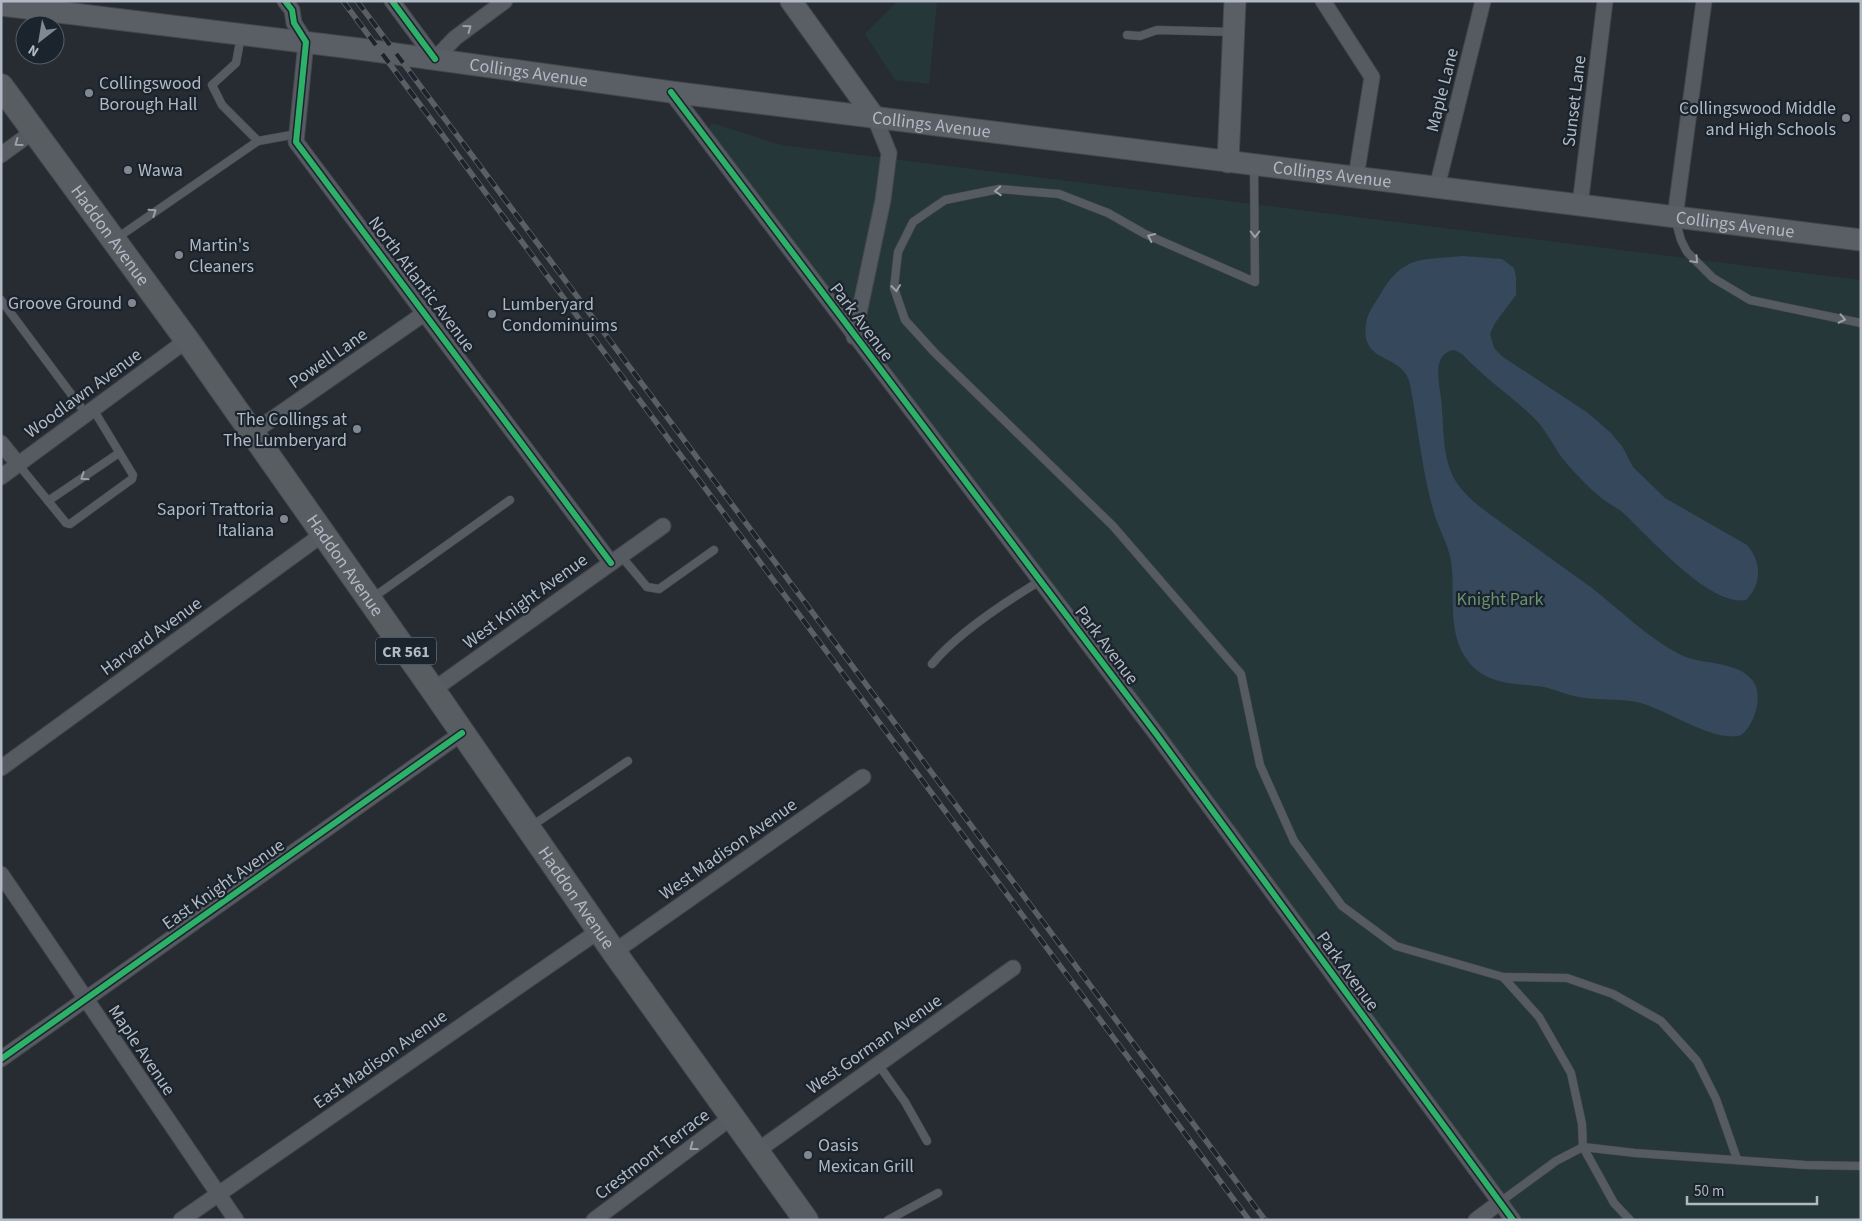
<svg xmlns="http://www.w3.org/2000/svg" width="1862" height="1221" viewBox="0 0 1862 1221" font-family="'Source Sans 3',sans-serif">
	<style>
		.green { fill: #253738 }
		.water { fill: #36485c }
		.lines { fill: none; stroke-linecap: round; stroke-linejoin: round }
		.lane-casing { stroke: #44484d; stroke-width: 9 }
		.street-casing { stroke: #44484d; stroke-width: 17 }
		.secondary-casing { stroke: #44484d; stroke-width: 23 }
		.primary-casing { stroke: #44494f; stroke-width: 26 }
		.lane { stroke: #565a61; stroke-width: 8 }
		.street { stroke: #565a61; stroke-width: 15 }
		.secondary { stroke: #5a5f66; stroke-width: 21 }
		.primary { stroke: #585d62; stroke-width: 24 }
		.rail-casing { stroke: #5a5f64; stroke-width: 5.5 }
		.rail { stroke: #1b232c; stroke-width: 4; stroke-dasharray: 11; stroke-linecap: butt }
		.cycleway-casing { stroke: #1b232c; stroke-width: 9 }
		.cycleway { stroke: #2db169; stroke-width: 6 }
		.oneway { stroke: #9aa1ab }
		.poi-dot { fill: #808891; stroke: #1b232c; stroke-width: 2 }
		.labels { text-anchor: middle; stroke-width: 4.5; stroke-linejoin: round; paint-order: stroke }
		.shield { fill: #1b232c; stroke: #838c96; stroke-width: 1 }
		.shield-label { font-size: 16px; font-weight: bold; fill: #b0b9c4 }
		.street-label { font-size: 18px; fill: #b0b9c4; stroke: #1b232c }
		.poi-label { font-size: 18px; fill: #b0b9c4; stroke: #1b232c; text-anchor: start }
		.park-label { font-size: 18px; fill: #699371; stroke: #1b232c }
	</style>
	<rect width="100%" height="100%" fill="#272c32"/>
	<g class="green">
		<polygon points="898,1 937,1 929,84 895,80 865,34"/>
		<polygon points="712,123 781,145 1861,280 1861,1220 1513,1220 704,135"/>
	</g>
	<path class="water" d="M1463 256 1502 259 1514 268 1516 277V295L1495 323 1490 334 1494 348 1503 357 1588 413 1611 433 1622 446 1633 467 1665 498 1747 545C1762 562 1762 584 1746 600 1709 607 1647 534 1621 511 1614 506 1606 502 1599 496 1588 487 1577 475 1567 464 1555 450 1549 434 1536 420 1513 397 1484 378 1462 354L1454 350C1434 353 1438 377 1440 391 1445 421 1440 453 1455 480 1467 500 1490 514 1509 528 1536 548 1564 568 1592 588 1620 610 1647 637 1679 654 1701 666 1736 659 1753 681 1764 695 1754 726 1741 735 1715 744 1665 708 1637 702 1616 698 1594 701 1574 696 1564 694 1554 689 1544 687 1516 683 1487 686 1468 661 1446 633 1456 593 1451 561 1448 544 1439 529 1434 513 1422 471 1418 427 1410 384 1403 351 1356 366 1367 319 1369 311 1375 303 1380 295 1403 255 1421 260 1463 256Z"/>
	<g class="lines">
		<defs>
			<g id="lane">
				<polyline points="1127,35 1140,36 1157,30 1232,32"/>
				<polyline points="241,36 236,63 212,85 222,105 258,141"/>
				<polyline points="1254,165 1255,282 1145,234 1108,213 1059,194 999,189 945,200 913,222 898,252 894,288 905,320 935,353 1113,526 1241,674 1260,765 1294,841 1342,906 1396,946 1503,977 1539,1017 1571,1073 1582,1124 1583,1147 1614,1203 1630,1220"/>
				<polyline points="1675,219 1681,240 1687,252 1713,278 1750,300 1861,323"/>
				<polyline points="117,238 258,141 297,134"/>
				<polyline points="1,300 86,414"/>
				<polyline points="18,464 66,523 70,524 132,479 133,475 93,409"/>
				<polyline points="48,501 119,453"/>
				<polyline points="621,556 647,587 659,589 714,550"/>
				<polyline points="371,599 510,500"/>
				<path d="M932 664C957 634 1007 601 1040 581"/>
				<polyline points="530,827 628,761"/>
				<polyline points="1503,977 1567,978 1613,994 1661,1021 1697,1061 1716,1099 1737,1159"/>
				<polyline points="878,1064 905,1102 927,1141"/>
				<polyline points="1500,1202 1556,1161 1583,1147 1635,1153 1805,1165 1861,1166"/>
				<polyline points="888,1220 938,1193"/>
			</g>
			<g id="street">
				<polyline points="285,1 292,10 294,23 306,42 296,142 611,563"/>
				<polyline points="392,1 435,59 455,38 505,1"/>
				<polyline points="1323,1 1372,77 1356,177"/>
				<polyline points="671,92 1157,735 1513,1220"/>
				<polyline points="1,155 34,131"/>
				<polyline points="1437,187 1483,1"/>
				<polyline points="1580,205 1605,1"/>
				<polyline points="1675,217 1704,1"/>
				<polyline points="854,337 883,200 889,153 875,118"/>
				<polyline points="252,433 425,313"/>
				<polyline points="1,443 18,464"/>
				<polyline points="1,477 187,340"/>
				<polyline points="433,690 663,526"/>
				<polyline points="1,768 323,534"/>
				<polyline points="1,874 236,1220"/>
				<polyline points="614,952 863,777"/>
				<polyline points="1,1059 462,733"/>
				<polyline points="757,1151 1013,968"/>
				<polyline points="181,1220 600,930"/>
				<polyline points="594,1220 732,1117"/>
				<polyline points="1476,1220 1500,1202"/>
			</g>
			<g id="secondary">
				<polyline points="791,1 875,118"/>
				<path id="s1" d="M1 5 360 49 671 92 1861 240"/>
				<polyline points="1228,162 1235,1"/>
			</g>
			<g id="primary">
				<path id="s2" d="M1 86 187 340 433 690 614 952 806 1220"/>
			</g>
		</defs>
		<use href="#lane" class="lane-casing"/>
		<use href="#street" class="street-casing"/>
		<use href="#secondary" class="secondary-casing"/>
		<use href="#primary" class="primary-casing"/>
		<use href="#lane" class="lane"/>
		<use href="#street" class="street"/>
		<use href="#secondary" class="secondary"/>
		<use href="#primary" class="primary"/>
		<defs>
			<g id="rail">
				<polyline points="343,1 1249,1220"/>
				<polyline points="357,1 1265,1220"/>
			</g>
		</defs>
		<use href="#rail" class="rail-casing"/>
		<use href="#rail" class="rail"/>
		<defs>
			<g id="cycleway">
				<polyline points="285,1 292,10 294,23 306,42 296,142 611,563"/>
				<polyline points="392,1 435,59"/>
				<polyline points="671,92 1157,735 1513,1220"/>
				<polyline points="1,1059 462,733"/>
			</g>
		</defs>
		<use href="#cycleway" class="cycleway-casing"/>
		<use href="#cycleway" class="cycleway"/>
	</g>
	<defs><path id="oneway-chevron" d="M-2-3.5L2.5 0L-2 3.5" fill="none" stroke-width="1.6" stroke-linecap="round" stroke-linejoin="round" transform="scale(1.25)"/></defs>
	<g class="oneway">
		<use href="#oneway-chevron" transform="translate(468 28) rotate(-36)"/>
		<use href="#oneway-chevron" transform="translate(18 143) rotate(144)"/>
		<use href="#oneway-chevron" transform="translate(998 191) rotate(176)"/>
		<use href="#oneway-chevron" transform="translate(153 212) rotate(-34)"/>
		<use href="#oneway-chevron" transform="translate(1255 234) rotate(90)"/>
		<use href="#oneway-chevron" transform="translate(1151 237) rotate(-155)"/>
		<use href="#oneway-chevron" transform="translate(1695 260) rotate(46)"/>
		<use href="#oneway-chevron" transform="translate(896 288) rotate(84)"/>
		<use href="#oneway-chevron" transform="translate(1842 319) rotate(12)"/>
		<use href="#oneway-chevron" transform="translate(84 477) rotate(146)"/>
		<use href="#oneway-chevron" transform="translate(693 1147) rotate(143)"/>
	</g>
	<g class="poi-dot">
		<circle cx="89" cy="93" r="5"/>
		<circle cx="1846" cy="118" r="5"/>
		<circle cx="128" cy="170" r="5"/>
		<circle cx="179" cy="255" r="5"/>
		<circle cx="132" cy="303" r="5"/>
		<circle cx="492" cy="314" r="5"/>
		<circle cx="357" cy="429" r="5"/>
		<circle cx="284" cy="519" r="5"/>
		<circle cx="808" cy="1155" r="5"/>
	</g>
	<g class="labels">
		<rect class="shield" x="376" y="637.5" width="60" height="27" rx="4"/>
		<g class="shield-label">
			<text x="406" y="657">CR 561</text>
		</g>
		<g class="street-label">
			<text dy="6" stroke="none"><textPath href="#s1" startOffset="532">Collings Avenue</textPath></text>
			<text transform="translate(1442 90) rotate(-76)" y="6">Maple Lane</text>
			<text transform="translate(1574 101) rotate(-83)" y="6">Sunset Lane</text>
			<text dy="6" stroke="none"><textPath href="#s1" startOffset="938">Collings Avenue</textPath></text>
			<text dy="6" stroke="none"><textPath href="#s1" startOffset="1342">Collings Avenue</textPath></text>
			<text dy="6" stroke="none"><textPath href="#s1" startOffset="1748">Collings Avenue</textPath></text>
			<text dy="6" stroke="none"><textPath href="#s2" startOffset="185">Haddon Avenue</textPath></text>
			<text transform="translate(422 284) rotate(53)" y="6">North Atlantic Avenue</text>
			<text transform="translate(862 322) rotate(53)" y="6">Park Avenue</text>
			<text transform="translate(328 358) rotate(-35)" y="6">Powell Lane</text>
			<text transform="translate(83 393) rotate(-36)" y="6">Woodlawn Avenue</text>
			<text dy="6" stroke="none"><textPath href="#s2" startOffset="590">Haddon Avenue</textPath></text>
			<text transform="translate(525 601) rotate(-36)" y="6">West Knight Avenue</text>
			<text transform="translate(151 636) rotate(-36)" y="6">Harvard Avenue</text>
			<text transform="translate(1107 645) rotate(53)" y="6">Park Avenue</text>
			<text transform="translate(728 849) rotate(-35)" y="6">West Madison Avenue</text>
			<text transform="translate(223 884) rotate(-35)" y="6">East Knight Avenue</text>
			<text dy="6" stroke="none"><textPath href="#s2" startOffset="995">Haddon Avenue</textPath></text>
			<text transform="translate(1348 971) rotate(54)" y="6">Park Avenue</text>
			<text transform="translate(874 1044) rotate(-35)" y="6">West Gorman Avenue</text>
			<text transform="translate(142 1050) rotate(56)" y="6">Maple Avenue</text>
			<text transform="translate(380 1059) rotate(-35)" y="6">East Madison Avenue</text>
			<text transform="translate(652 1154) rotate(-37)" y="6">Crestmont Terrace</text>
		</g>
		<g class="poi-label">
			<text x="99" y="89">Collingswood<tspan x="99" dy="21">Borough Hall</tspan></text>
			<text x="1836" y="114" text-anchor="end">Collingswood Middle<tspan x="1836" dy="21">and High Schools</tspan></text>
			<text x="138" y="176">Wawa</text>
			<text x="189" y="251">Martin's<tspan x="189" dy="21">Cleaners</tspan></text>
			<text x="122" y="309" text-anchor="end">Groove Ground</text>
			<text x="502" y="310">Lumberyard<tspan x="502" dy="21">Condominuims</tspan></text>
			<text x="347" y="425" text-anchor="end">The Collings at<tspan x="347" dy="21">The Lumberyard</tspan></text>
			<text x="274" y="515" text-anchor="end">Sapori Trattoria<tspan x="274" dy="21">Italiana</tspan></text>
			<text x="818" y="1151">Oasis<tspan x="818" dy="21">Mexican Grill</tspan></text>
		</g>
		<g class="park-label">
			<text x="1500" y="605">Knight Park</text>
		</g>
	</g>
	<rect width="1862" height="1221" fill="none" stroke="#b0b9c4" stroke-width="5"/>
	<g transform="translate(40 40) rotate(211)"><circle r="24" fill="#1b232c" stroke="#575f69"/>
	<path d="M0-4L9 19L0 12L-9 19Z" fill="#808891"/>
	<text y="-8" font-size="14" font-weight="bold" text-anchor="middle" fill="#b0b9c4">N</text>
	</g>
	<path d="M1687 1196v8h130v-8" fill="none" stroke="#b0b9c4" stroke-width="2.5"/>
	<text x="1694" y="1196" font-size="15" fill="#b0b9c4" stroke="#1b232c" stroke-width="4" paint-order="stroke">50 m</text>
</svg>
